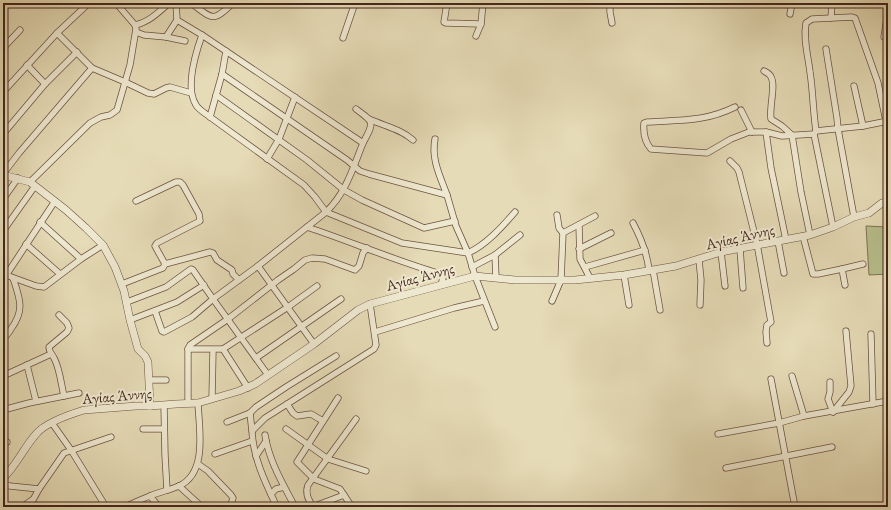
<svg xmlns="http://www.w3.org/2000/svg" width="891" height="510" viewBox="0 0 891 510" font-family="'EB Garamond',serif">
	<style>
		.green { fill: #b7bf8c; stroke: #7e7254 }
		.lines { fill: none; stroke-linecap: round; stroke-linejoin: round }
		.minor-casing { stroke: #6c5342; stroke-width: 7 }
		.tertiary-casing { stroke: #6c5342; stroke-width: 8 }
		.minor { stroke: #eee8d0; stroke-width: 5.5 }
		.tertiary { stroke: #eee8d0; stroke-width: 7 }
		.labels { text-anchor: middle; stroke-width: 4; stroke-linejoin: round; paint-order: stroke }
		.street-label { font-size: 15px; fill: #44261b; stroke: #eee8d0 }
	</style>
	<rect width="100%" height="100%" fill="#e5dbb6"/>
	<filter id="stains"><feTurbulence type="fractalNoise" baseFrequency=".005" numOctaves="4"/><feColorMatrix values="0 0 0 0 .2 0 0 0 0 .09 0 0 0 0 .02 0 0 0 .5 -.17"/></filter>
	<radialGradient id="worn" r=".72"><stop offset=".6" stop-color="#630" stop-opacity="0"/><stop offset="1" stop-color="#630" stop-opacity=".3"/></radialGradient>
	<polygon class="green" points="866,226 888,227 888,274 869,275"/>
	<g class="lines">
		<defs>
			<g id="minor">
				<path d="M191 3C213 19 212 23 233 3"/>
				<polyline points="447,3 444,22 446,23 481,24"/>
				<polyline points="610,3 610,12 612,23"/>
				<polyline points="790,14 792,3"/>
				<polyline points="831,18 832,3"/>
				<path d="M177 20 202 35C196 52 185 88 196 105 199 110 205 113 210 117"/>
				<path d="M135 25C149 22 159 12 169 3"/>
				<polyline points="136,32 144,35 166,37 177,20 176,3"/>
				<polyline points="57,33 89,3"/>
				<path d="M202 35 363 143C353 168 346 193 326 212L258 266 314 344"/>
				<polyline points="476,36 481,24 483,3"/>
				<polyline points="166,37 185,41"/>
				<polyline points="884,37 888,11"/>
				<polyline points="343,38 355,3"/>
				<polyline points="3,48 20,30"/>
				<polyline points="826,49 837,118 838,129 854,217"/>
				<polyline points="226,51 222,74 210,117 304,185 315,197 326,212 402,243 468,253 475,276 495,327"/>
				<polyline points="887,52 888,55"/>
				<polyline points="27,65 45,84"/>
				<path d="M764 71C766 72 770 74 771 77 776 85 769 108 771 119L782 126 792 135 801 192 810 235"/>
				<path d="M222 74 347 160 360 171 369 174 447 195 456 226 468 253C486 245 502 227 515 212"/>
				<polyline points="854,86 863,126"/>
				<polyline points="3,92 57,33 92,68 125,82 148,93 154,94 166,88 170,87 191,93"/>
				<polyline points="216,95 307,160 344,190 362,200 424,228 455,221"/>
				<path d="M735 107C705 122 679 120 647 122L644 123C643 133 645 142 651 149L707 153 731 139 749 132H766L782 136 814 134 816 131 863 126 888 121"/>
				<path d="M356 109C375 123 374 122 363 143"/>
				<polyline points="741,110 752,132"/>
				<path d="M369 119C384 126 401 129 413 140"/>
				<path d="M816 131C813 111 813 91 810 72 808 55 803 39 806 23L812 19 852 17 855 18 878 83 886 121"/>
				<polyline points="766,132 771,168 786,240"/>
				<polyline points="3,134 45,84 77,52"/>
				<polyline points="814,134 833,227"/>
				<path d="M435 139C431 159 440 176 447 195"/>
				<polyline points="267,159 279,139 295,97"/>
				<polyline points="730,161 737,168 739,172 757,244 771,322 767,325 766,332 767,343"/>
				<polyline points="3,174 19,153 92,68"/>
				<polyline points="30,182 90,123 101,117 110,115 117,110 130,65 136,29 135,25 116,3"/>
				<polyline points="3,199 18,178"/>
				<polyline points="557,215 559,228 563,233"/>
				<polyline points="40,222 81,259"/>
				<path d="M633 223C641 238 647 253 649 270"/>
				<polyline points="579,225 580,259 590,278"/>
				<path d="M307 227C352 242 396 261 441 274L443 278 441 285"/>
				<polyline points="3,231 35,186"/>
				<polyline points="803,236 813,274 818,274 842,269 845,285"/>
				<polyline points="778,241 784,273"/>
				<polyline points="26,244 60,274"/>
				<polyline points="579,249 611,233"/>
				<polyline points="740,249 743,288"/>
				<polyline points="721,252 725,286"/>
				<polyline points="495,255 496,278"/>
				<polyline points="699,260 701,280 700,305"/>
				<polyline points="165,264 210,252 213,253 217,260 232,270 233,274 239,280"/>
				<polyline points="258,266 213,299 268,375"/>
				<polyline points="472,267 495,255 520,235"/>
				<polyline points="585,267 645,250"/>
				<polyline points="842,269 863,264"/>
				<polyline points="653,270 660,310"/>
				<polyline points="3,274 36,286 44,287 81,259 103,245"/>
				<polyline points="624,275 629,305"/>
				<polyline points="3,280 55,201"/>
				<polyline points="122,284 163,268 165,264 155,246 157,243 200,221 199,214 183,185 180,182 176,182 136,201"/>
				<polyline points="552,301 561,280 563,233 595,216"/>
				<polyline points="127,302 166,287 191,269 193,270 213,299 192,317 164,332 162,331 155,311"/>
				<path d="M59 315 67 323 69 328 67 332 49 347C49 352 52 354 54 358 60 369 61 384 64 396"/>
				<polyline points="130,320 177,302 204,285"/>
				<polyline points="375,332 454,308 484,301"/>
				<polyline points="871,334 873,404"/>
				<path d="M3 339C6 336 9 333 11 329 25 310 20 299 13 278"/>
				<polyline points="188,349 223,349 288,307 317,286"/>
				<polyline points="223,349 248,388"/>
				<polyline points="256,358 341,299"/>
				<polyline points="27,365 36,401"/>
				<polyline points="3,376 51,354"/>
				<polyline points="792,376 804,416"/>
				<polyline points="771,379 795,507"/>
				<polyline points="149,380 166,380"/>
				<polyline points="830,382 830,392 828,399 833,412"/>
				<polyline points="338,398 297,462 314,479 340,489 352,507"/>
				<polyline points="212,399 213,350"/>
				<polyline points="188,403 188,349 190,345 228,319 278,280 294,269 305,260 312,258 325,259 355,270 359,266 363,253 367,248"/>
				<polyline points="287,404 293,413 297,416 311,414 323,421"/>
				<polyline points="164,405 165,455 167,490"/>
				<polyline points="3,410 29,403 79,393"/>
				<polyline points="833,412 849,392 851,386 846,331"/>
				<polyline points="250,413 252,431"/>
				<polyline points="227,422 250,413 256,407 286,387 336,356"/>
				<polyline points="52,423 71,450 106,507"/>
				<polyline points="143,429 164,429"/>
				<polyline points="286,429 328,459 366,471"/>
				<polyline points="718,434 779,423 804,416 888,401"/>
				<path d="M265 435C269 461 283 484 295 507"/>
				<polyline points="3,442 7,442"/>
				<polyline points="215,454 252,441"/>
				<polyline points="256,456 266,441"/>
				<polyline points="198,464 208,471 231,495 233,498 230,507"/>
				<polyline points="726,468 832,447"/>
				<polyline points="3,484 10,486 39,489 64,453 111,437"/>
				<polyline points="179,486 202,507"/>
				<polyline points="271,494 276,489 284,487"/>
				<polyline points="150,496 159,507"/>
				<path d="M313 506C308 500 305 493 308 485L356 419"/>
				<polyline points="22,507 32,500"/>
				<polyline points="29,507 39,489"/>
				<path d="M124 507C133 504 141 499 150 496 159 492 170 490 179 486 208 473 199 428 198 403"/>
				<path d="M270 507 275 503C264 480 253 456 252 431L265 418 374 349 376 345 370 304"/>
				<polyline points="312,507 344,495"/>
			</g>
			<g id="tertiary">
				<polyline points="3,175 30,182 66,210 86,228 103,245 115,267 124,291 130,320 138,349 145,356 148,362 150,406"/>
				<path d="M3 478C17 465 24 447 37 433 46 423 71 414 84 410L136 406H150L176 404 198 403 239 391 255 384 314 344 358 310 370 304 475 276 515 280H575L624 275 676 266 721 252 810 235 833 227 854 217 869 213 882 203 888 201"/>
			</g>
		</defs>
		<use href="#minor" class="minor-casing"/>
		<use href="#tertiary" class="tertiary-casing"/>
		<use href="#minor" class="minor"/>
		<use href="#tertiary" class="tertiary"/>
	</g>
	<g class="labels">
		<g class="street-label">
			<text transform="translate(740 237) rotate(-13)" y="5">Αγίας Άννης</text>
			<text transform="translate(420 277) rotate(-15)" y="5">Αγίας Άννης</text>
			<text transform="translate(117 396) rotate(-5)" y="5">Αγίας Άννης</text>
		</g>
	</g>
	<rect width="891" height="510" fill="none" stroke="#e5dbb6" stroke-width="16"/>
	<rect x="4" y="4" width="883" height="502" fill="none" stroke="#44261b" stroke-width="2"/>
	<rect x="8" y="8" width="875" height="494" fill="none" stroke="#44261b"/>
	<rect width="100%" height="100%" filter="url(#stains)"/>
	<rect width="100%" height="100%" fill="url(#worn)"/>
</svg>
